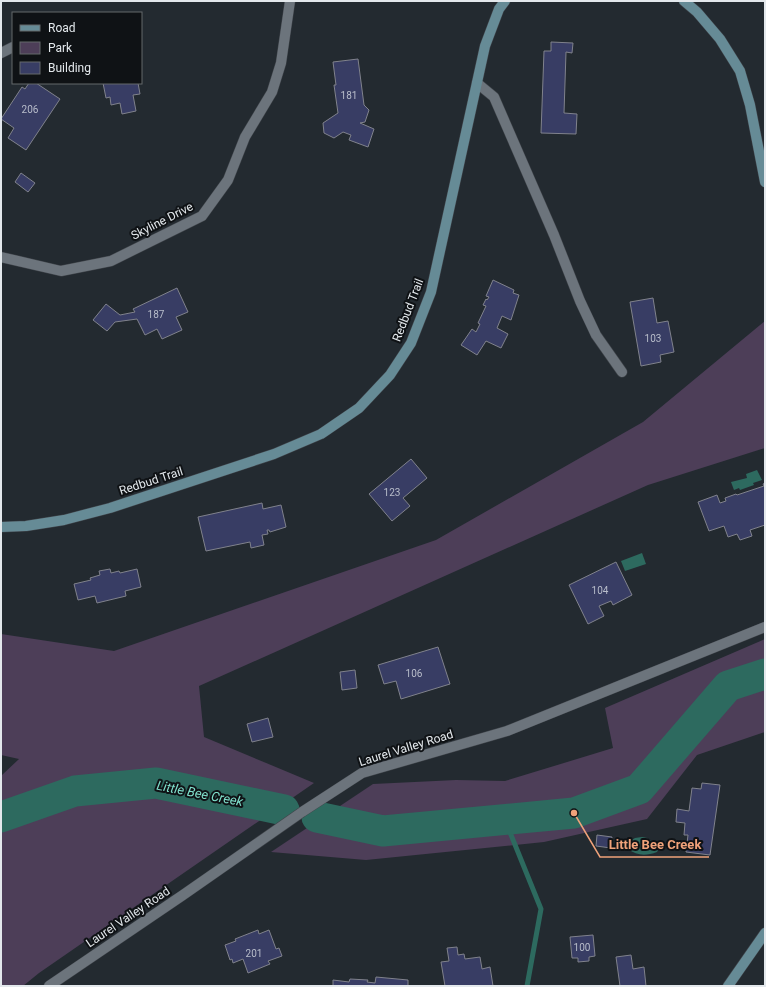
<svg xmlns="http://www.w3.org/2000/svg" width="766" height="987" viewBox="0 0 766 987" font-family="Roboto,sans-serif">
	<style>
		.green { fill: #4d3e58 }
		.water { fill: #2d6a5f }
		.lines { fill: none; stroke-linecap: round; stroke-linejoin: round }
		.stream { stroke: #2d6a5f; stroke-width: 5 }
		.river { stroke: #2d6a5f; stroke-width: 31 }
		.building { fill: #383d64; stroke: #80828c }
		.lane-casing { stroke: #40454b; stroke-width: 11 }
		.street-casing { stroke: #40454b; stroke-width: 11 }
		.secondary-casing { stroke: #40454b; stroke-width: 11 }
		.lane { stroke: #6c747c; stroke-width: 10 }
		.street { stroke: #6c747c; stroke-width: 10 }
		.secondary { stroke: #668b96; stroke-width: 10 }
		.labels { text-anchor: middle; stroke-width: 4; stroke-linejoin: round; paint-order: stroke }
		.number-label { font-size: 10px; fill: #b8bdca }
		.street-label { font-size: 12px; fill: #e3e8ec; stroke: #0f1215 }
		.water-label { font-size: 13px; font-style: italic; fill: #80e0cc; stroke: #0f1215 }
		.leader { fill: none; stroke: #f0a27a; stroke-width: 1.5 }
		.callout-dot { fill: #f0a27a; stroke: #0f1215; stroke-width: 1.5 }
		.callout-label { font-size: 13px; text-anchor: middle; font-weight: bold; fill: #f0a27a; stroke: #0f1215; stroke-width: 4; stroke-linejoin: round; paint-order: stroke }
	</style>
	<rect width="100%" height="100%" fill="#232a30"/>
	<g class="green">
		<polygon points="765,321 765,448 648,485 199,686 204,737 314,783 39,973 23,986 1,986 1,776 19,759 1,755 1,634 114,651 436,540 643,422"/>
		<polygon points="765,639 765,732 697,755 647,819 544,842 366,860 271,852 373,784 456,780 505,781 613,748 605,708"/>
	</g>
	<g class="water">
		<polygon points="757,470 762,480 753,483 754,485 740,490 739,488 734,490 731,482 747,478 746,474"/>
		<polygon points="642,553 646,564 625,571 621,561"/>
		<path d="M642 837 647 838 658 845 659 848 657 852C646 856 637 856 628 849L627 843 635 838Z"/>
	</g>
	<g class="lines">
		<polyline class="stream" points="505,820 541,909 527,986"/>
		<g class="river">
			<polyline points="1,817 75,791 156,783 284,810"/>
			<polyline points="317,817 383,831 574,813 639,789 728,686 765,674"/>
		</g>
	</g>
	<g class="building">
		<polygon points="551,42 573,43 572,53 566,52 564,113 577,114 576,134 541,133 544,51 551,51"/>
		<polygon points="358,59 364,105 369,110 365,122 360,123 374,129 368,147 349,140 351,135 343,132 334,138 324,133 323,123 338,113 334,85 336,85 333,62"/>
		<polygon points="29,83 36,83 60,99 26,150 8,138 14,128 1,119 22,87 25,89"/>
		<polygon points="103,83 138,83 140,94 133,95 136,111 122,114 120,103 111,105 110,97 106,98"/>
		<polygon points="21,173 35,183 28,192 15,182"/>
		<polygon points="493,280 514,290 513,293 519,295 511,320 502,316 497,328 508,334 501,348 486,341 477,355 461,345 472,329 476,332 480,324 478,323 486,306 483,305 486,299 487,300 489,297 486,296"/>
		<polygon points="177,288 188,312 176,317 182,330 162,339 157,329 145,335 137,319 115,322 107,331 93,320 106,304 120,315 135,312 133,309"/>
		<polygon points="653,298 657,323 668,321 674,352 660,355 661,362 641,366 630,302"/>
		<polygon points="411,459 427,478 403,498 410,506 392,521 369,494"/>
		<polygon points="765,483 765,525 750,530 752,536 740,540 737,534 728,537 724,526 709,531 698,502 717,495 720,503 726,501 725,498 736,494 737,495 764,486 763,484"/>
		<polygon points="262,503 263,509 281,505 286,527 270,532 269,530 267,530 268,534 262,535 264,545 251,548 250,542 206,551 198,517"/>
		<polygon points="616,562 632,595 613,605 611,601 599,606 604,616 588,624 569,585"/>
		<polygon points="110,569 111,573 119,571 120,573 137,569 141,587 125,591 126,596 97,603 95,596 78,600 74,584 91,580 90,578 100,575 99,571"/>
		<polygon points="438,647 450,684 401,699 396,681 384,684 378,665"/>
		<polygon points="355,670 357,688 342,690 340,672"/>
		<polygon points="268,718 273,737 252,742 247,724"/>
		<polygon points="702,783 720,785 710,855 686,852 688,835 684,835 685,823 676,822 677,809 689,811 692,788 701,789"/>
		<polygon points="597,835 612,837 611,848 596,846"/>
		<polygon points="258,930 259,934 269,930 276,949 279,948 282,956 268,961 270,964 248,973 243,959 233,963 232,959 230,960 225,945 236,941 235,939"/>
		<polygon points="593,935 595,956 589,957 589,961 578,962 578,958 572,958 570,937"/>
		<polygon points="457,947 458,955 464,954 465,959 480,957 482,969 490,967 493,986 445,986 441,962 449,961 447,948"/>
		<polygon points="631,955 633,969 644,967 646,986 620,986 616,957"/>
		<polygon points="376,977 408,980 408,986 333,986 333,980 349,982 350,979 368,980 367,982 375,983"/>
	</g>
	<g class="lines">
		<defs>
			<g id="lane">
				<polyline points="1,53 13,47"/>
				<polyline points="477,83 494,97 554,235 580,301 596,335 622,372"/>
			</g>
			<g id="street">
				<polyline points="1,257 61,271 111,261 202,216 228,180 245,137 272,92 281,63 290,1"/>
				<polyline points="49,986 183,895 302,812 362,773 507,731 765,627"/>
			</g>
			<g id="secondary">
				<polyline points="684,1 697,12 720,39 740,71 750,105 765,182"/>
				<polyline points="1,527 26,526 64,520 110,508 274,454 321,434 359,408 390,375 411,343 431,292 485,46 499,9 505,1"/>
				<polyline points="728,986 765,933"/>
			</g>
		</defs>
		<use href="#lane" class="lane-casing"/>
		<use href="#street" class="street-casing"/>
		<use href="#secondary" class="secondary-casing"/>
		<use href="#lane" class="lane"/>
		<use href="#street" class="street"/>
		<use href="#secondary" class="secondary"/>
	</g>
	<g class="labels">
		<g class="number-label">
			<text x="349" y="99">181</text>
			<text x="30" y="113">206</text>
			<text x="156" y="318">187</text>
			<text x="653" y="342">103</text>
			<text x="392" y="496">123</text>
			<text x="600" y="594">104</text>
			<text x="414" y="677">106</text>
			<text x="582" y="951">100</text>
			<text x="254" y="957">201</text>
		</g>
		<g class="street-label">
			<text transform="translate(162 221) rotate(-27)" y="4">Skyline Drive</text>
			<text transform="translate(408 310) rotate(-69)" y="4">Redbud Trail</text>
			<text transform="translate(151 481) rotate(-18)" y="4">Redbud Trail</text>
			<text transform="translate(406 748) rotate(-17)" y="4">Laurel Valley Road</text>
			<text transform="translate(128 917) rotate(-34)" y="4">Laurel Valley Road</text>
		</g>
		<g class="water-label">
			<text transform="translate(200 793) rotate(11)" y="5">Little Bee Creek</text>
		</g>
	</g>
	<path class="leader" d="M574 813L600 857H709"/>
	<circle class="callout-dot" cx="574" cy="813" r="4"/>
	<g class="callout-label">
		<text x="655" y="849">Little Bee Creek</text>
	</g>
	<rect width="766" height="987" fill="none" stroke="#e3e8ec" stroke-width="4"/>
	<rect x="12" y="12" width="130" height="72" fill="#0f1215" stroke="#64686b"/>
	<rect x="20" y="25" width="20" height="6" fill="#668b96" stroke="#64686b"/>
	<text x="48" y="32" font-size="12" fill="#e3e8ec">Road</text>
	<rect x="20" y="42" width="20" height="12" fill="#4d3e58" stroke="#64686b"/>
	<text x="48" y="52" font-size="12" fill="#e3e8ec">Park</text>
	<rect x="20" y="62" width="20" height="12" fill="#383d64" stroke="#64686b"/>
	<text x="48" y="72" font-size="12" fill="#e3e8ec">Building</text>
</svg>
